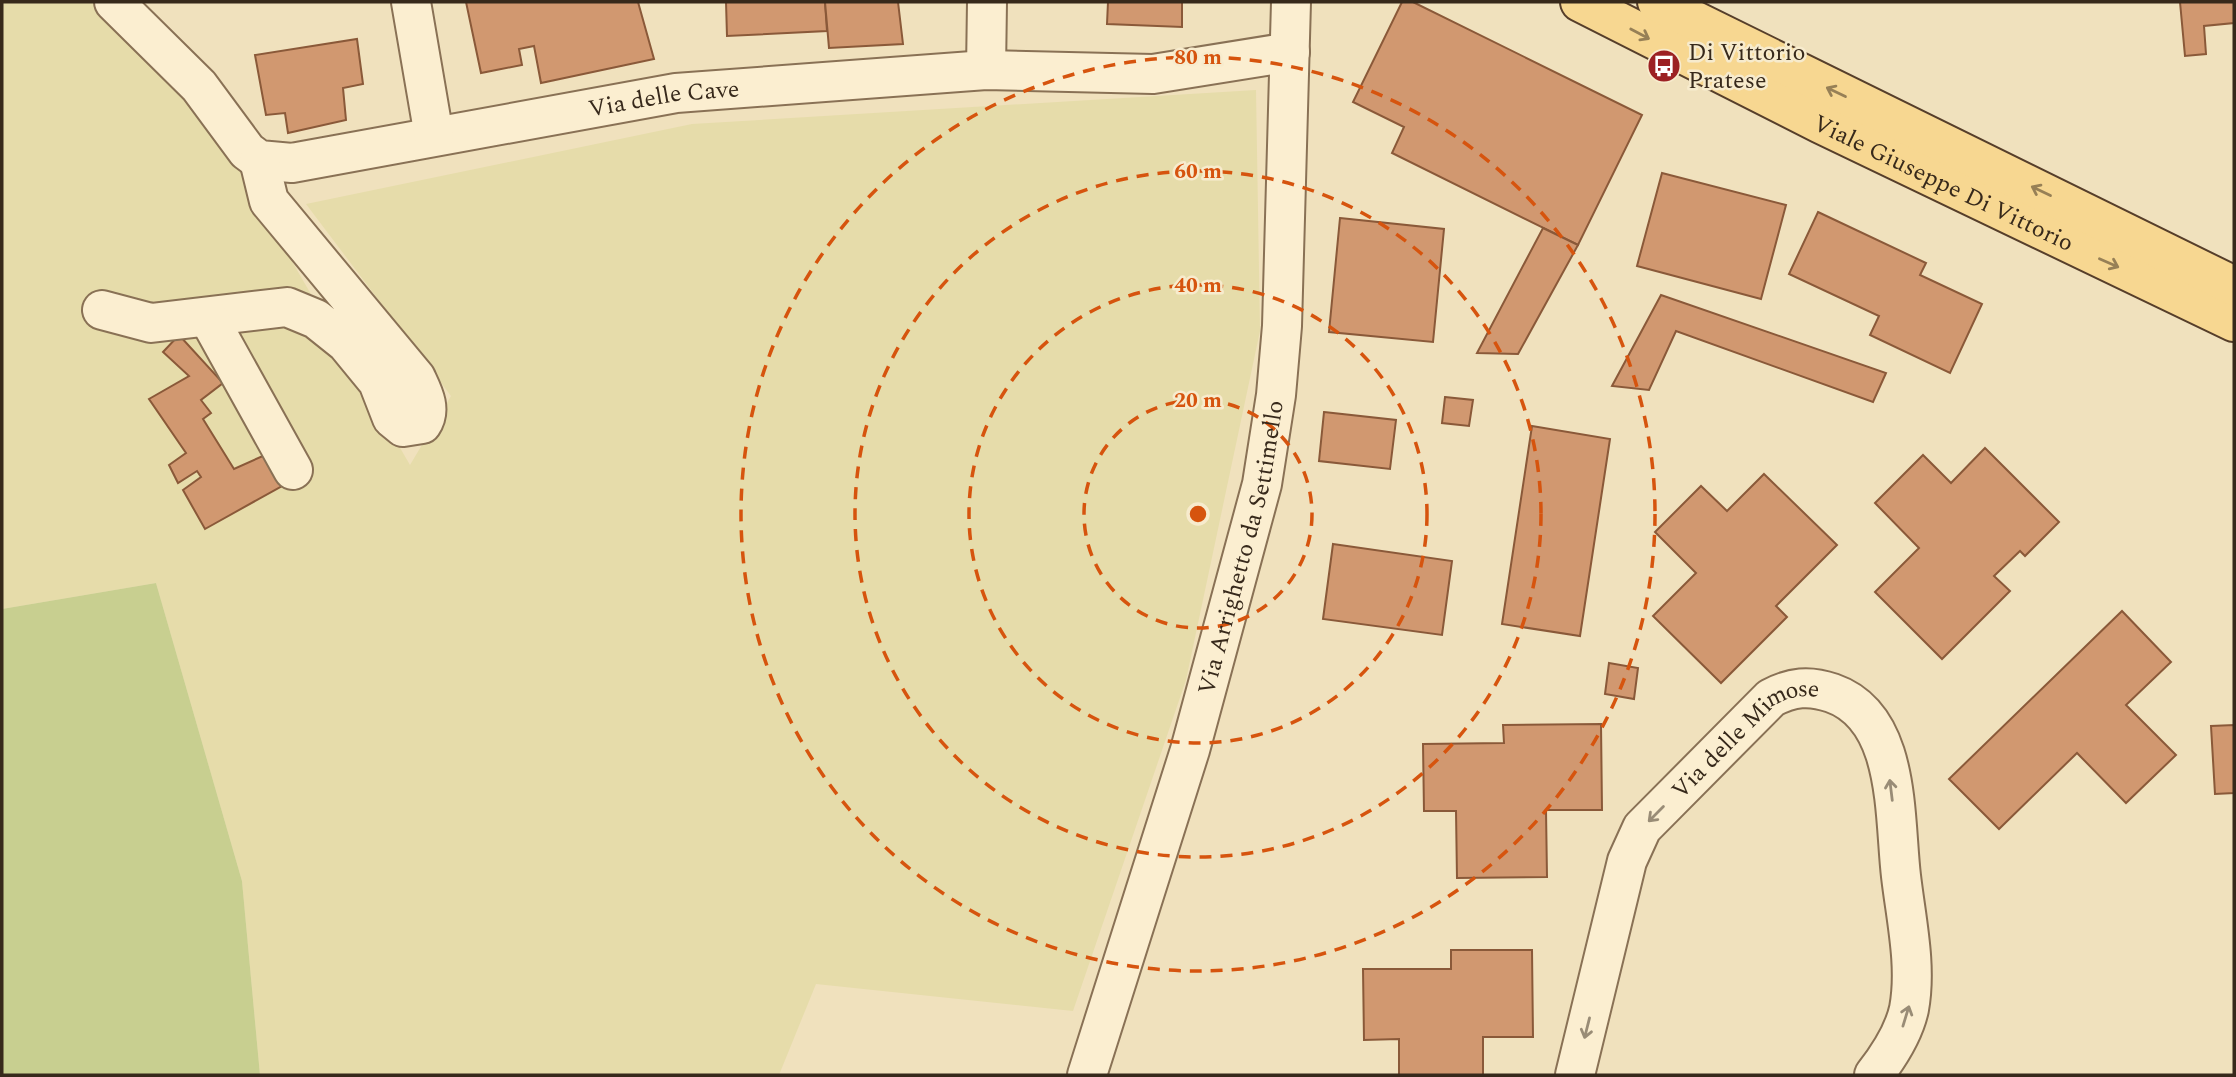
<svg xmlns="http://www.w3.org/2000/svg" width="2236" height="1077" viewBox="0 0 2236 1077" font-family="Spectral,serif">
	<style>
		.farmland { fill: #e6dcaa }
		.green { fill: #c8cf90 }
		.building { fill: #d19870; stroke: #8a5939; stroke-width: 2 }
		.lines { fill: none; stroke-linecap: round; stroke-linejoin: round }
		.minor-casing { stroke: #897155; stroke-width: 42 }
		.major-casing { stroke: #563e2a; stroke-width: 42 }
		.minor { stroke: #fbeed0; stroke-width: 38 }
		.major { stroke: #f7d791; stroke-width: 38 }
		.oneway { stroke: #978056 }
		.oneway2 { stroke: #998c76 }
		.ring { fill: none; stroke: #d6540e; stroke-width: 3.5; stroke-dasharray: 12 9 }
		.labels { text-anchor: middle; stroke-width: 5; stroke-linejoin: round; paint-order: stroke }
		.poi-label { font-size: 24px; fill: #37291b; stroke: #f7ebcd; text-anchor: start }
		.street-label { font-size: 24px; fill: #37291b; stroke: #f7ebcd }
		.centre { fill: #d6540e; stroke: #f7ebcd; stroke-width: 3.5 }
		.ring-label { font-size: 21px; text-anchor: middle; font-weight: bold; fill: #d6540e; stroke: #f7ebcd; stroke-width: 5; stroke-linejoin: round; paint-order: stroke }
	</style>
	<rect width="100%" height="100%" fill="#f0e1bd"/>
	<polygon class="farmland" points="2,2 95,2 199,101 410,465 451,396 306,204 692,124 1256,90 1260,331 1186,680 1073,1011 816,984 779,1075 260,1075 242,881 156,583 2,609"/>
	<polygon class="green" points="156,583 242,881 260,1075 2,1075 2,609"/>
	<g class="building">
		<polygon points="466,2 638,2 654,59 541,83 534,46 519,49 522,65 481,73"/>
		<polygon points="726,2 825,2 827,31 727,36"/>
		<polygon points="825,2 898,2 903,44 829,48"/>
		<polygon points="1108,2 1182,2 1182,27 1107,24"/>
		<polygon points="1402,2 1413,2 1642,115 1578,245 1392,153 1404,127 1353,102"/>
		<polygon points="2180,2 2234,2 2234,23 2204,26 2206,54 2185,56"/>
		<polygon points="357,39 363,84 343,88 346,120 288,133 285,113 266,115 255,55"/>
		<polygon points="1662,173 1786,205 1761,299 1637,266"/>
		<polygon points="1818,212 1926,263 1920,275 1982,304 1950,373 1870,335 1879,316 1789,274"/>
		<polygon points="1340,218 1444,229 1433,342 1329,332"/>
		<polygon points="1543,228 1578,245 1518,354 1477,353"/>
		<polygon points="1661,295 1886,373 1873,402 1676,331 1649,390 1612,386"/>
		<polygon points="179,335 223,383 201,400 211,413 203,419 234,469 265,455 282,486 205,529 183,490 201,477 197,471 178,483 169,465 186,453 149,399 189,376 163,352"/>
		<polygon points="1445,397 1473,400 1469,426 1442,423"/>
		<polygon points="1324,412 1396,420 1390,469 1319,461"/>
		<polygon points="1532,426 1610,439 1580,636 1502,624"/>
		<polygon points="1985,448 2059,522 2025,556 2020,551 1994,576 2010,591 1942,659 1875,592 1919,548 1875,503 1923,455 1951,483"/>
		<polygon points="1764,474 1837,545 1776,606 1787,617 1721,683 1653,616 1696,573 1655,532 1701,486 1727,511"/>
		<polygon points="1333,544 1452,561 1442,635 1323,619"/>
		<polygon points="2122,611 2171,662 2126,705 2176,755 2126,803 2077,753 1999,829 1949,779"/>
		<polygon points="1609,663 1638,668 1634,699 1605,694"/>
		<polygon points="1601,724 1602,810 1546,810 1547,877 1457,878 1456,811 1424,811 1423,744 1504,743 1503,725"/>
		<polygon points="2234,725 2234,793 2215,794 2211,726"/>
		<polygon points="1451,950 1532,950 1533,1037 1483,1037 1483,1075 1399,1075 1399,1039 1364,1040 1363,969 1451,969"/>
	</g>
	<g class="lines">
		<defs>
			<g id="minor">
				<path id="s1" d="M114 2 199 86 247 151 259 160 292 163 676 93 986 70 1153 74 1290 52"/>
				<polyline points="411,2 434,136"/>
				<polyline points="986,70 987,2"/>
				<path d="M102 310 151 323 287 307 316 319 346 343 378 382 392 418 403 427 422 424C432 409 423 393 416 378L269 201 259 160"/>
				<polyline points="208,317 293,470"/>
				<path id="s2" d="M1087 1075 1190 750 1262 484 1276 395 1282 326 1291 2"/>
				<path id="s3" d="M1575 1075 1627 861 1642 828 1771 698C1792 687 1809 685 1832 693 1901 717 1894 816 1901 876 1906 919 1917 966 1909 1009 1904 1032 1888 1057 1874 1075"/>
			</g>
			<g id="major">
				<path id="s4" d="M1580 2 1821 124 2234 322"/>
				<polyline points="1657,2 2234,286"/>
			</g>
		</defs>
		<use href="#minor" class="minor-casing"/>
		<use href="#major" class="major-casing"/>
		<use href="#minor" class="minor"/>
		<use href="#major" class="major"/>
	</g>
	<defs><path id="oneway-shaft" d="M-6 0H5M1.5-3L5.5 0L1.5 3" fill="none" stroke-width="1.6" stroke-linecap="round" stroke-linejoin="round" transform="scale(1.75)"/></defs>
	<g class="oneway">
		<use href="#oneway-shaft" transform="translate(1640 34) rotate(28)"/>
		<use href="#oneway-shaft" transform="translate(1836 92) rotate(-154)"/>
		<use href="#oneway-shaft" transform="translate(2041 191) rotate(-154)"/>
		<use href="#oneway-shaft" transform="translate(2109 263) rotate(24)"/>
	</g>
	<g class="oneway2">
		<use href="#oneway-shaft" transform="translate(1891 790) rotate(-97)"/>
		<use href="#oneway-shaft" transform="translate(1656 814) rotate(135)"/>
		<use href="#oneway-shaft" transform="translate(1906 1016) rotate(-73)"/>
		<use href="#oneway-shaft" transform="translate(1587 1028) rotate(104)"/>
	</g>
	<g class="ring">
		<circle cx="1198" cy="514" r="114"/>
		<circle cx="1198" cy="514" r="229"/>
		<circle cx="1198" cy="514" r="343"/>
		<circle cx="1198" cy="514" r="457"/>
	</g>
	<defs>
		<symbol id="bus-disc" viewBox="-11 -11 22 22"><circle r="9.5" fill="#9c2123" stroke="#f7ebcd"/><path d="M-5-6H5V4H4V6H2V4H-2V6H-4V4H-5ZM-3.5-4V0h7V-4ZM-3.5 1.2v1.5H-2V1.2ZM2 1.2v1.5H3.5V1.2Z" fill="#fff"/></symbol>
	</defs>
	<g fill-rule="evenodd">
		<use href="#bus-disc" x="1645" y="47" width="38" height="38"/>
	</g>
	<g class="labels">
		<g class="poi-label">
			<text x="1688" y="60">Di Vittorio<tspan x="1688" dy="28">Pratese</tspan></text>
		</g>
		<g class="street-label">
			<text dy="8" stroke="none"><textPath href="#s1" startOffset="626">Via delle Cave</textPath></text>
			<text dy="8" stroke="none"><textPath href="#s4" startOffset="406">Viale Giuseppe Di Vittorio</textPath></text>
			<text dy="8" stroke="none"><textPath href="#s2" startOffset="550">Via Arrighetto da Settimello</textPath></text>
			<text dy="8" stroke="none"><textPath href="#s3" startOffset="397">Via delle Mimose</textPath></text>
		</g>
	</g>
	<circle cx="1198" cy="514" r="10" class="centre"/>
	<g class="ring-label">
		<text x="1198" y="64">80 m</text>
		<text x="1198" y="178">60 m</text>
		<text x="1198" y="292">40 m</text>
		<text x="1198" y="407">20 m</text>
	</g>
	<rect width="2236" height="1077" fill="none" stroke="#37291b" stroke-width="7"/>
</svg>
